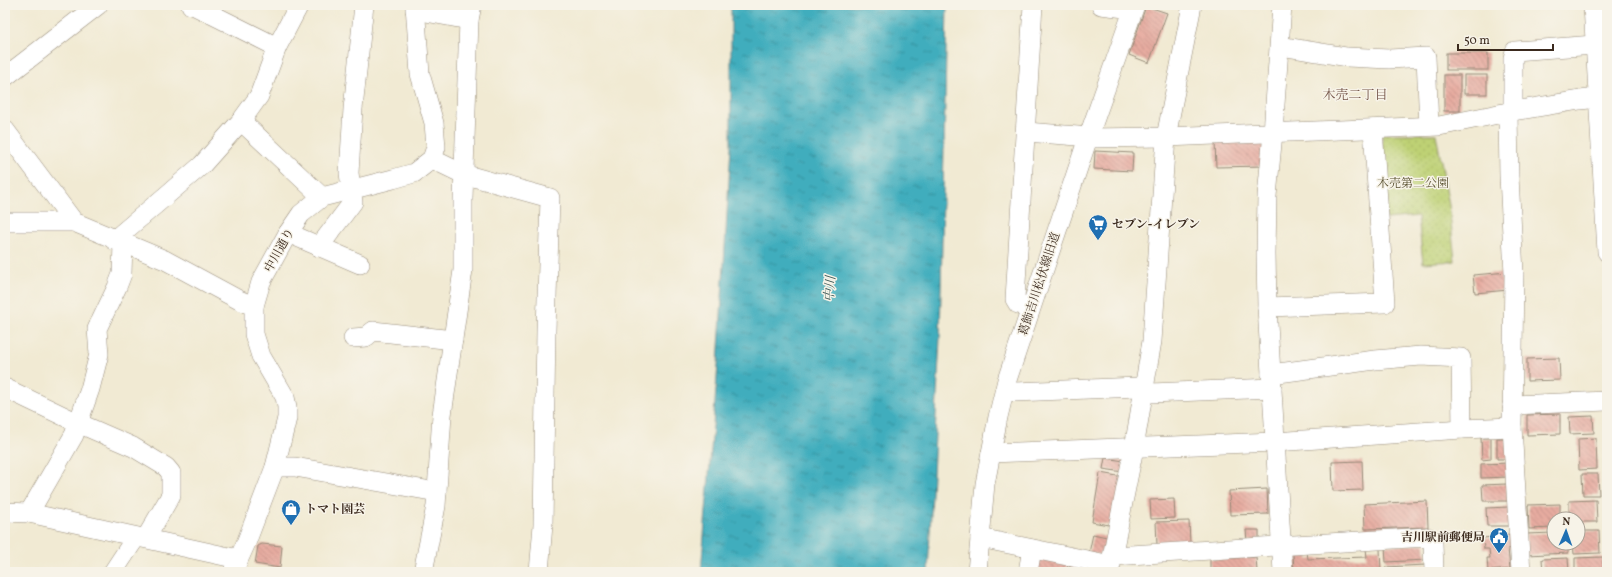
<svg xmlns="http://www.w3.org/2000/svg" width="1612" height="577" viewBox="0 0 1612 577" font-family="Vollkorn,'Noto Serif JP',serif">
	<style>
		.park { fill: url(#park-dots); stroke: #7c7e49 }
		.water { fill: url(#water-ripples); stroke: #3d6c6e }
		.building { fill: url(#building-back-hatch) }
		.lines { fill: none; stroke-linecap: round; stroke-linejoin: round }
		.minor-casing { stroke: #968a78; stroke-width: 20 }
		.minor { stroke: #fff; stroke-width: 19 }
		.labels { text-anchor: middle; stroke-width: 3; stroke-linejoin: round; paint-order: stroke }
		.park-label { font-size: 12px; fill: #5c5434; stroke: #f7f3e8 }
		.poi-label { font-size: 12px; font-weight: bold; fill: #3b2a1e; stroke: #f7f3e8; text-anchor: start }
		.street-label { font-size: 12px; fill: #3b2a1e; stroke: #f7f3e8 }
		.neighbourhood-label { font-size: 13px; fill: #77584c; stroke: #f7f3e8 }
		.water-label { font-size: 13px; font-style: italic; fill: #3c5856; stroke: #f7f3e8 }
	</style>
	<defs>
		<pattern id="park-dots" width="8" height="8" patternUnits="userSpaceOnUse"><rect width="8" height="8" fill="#bed174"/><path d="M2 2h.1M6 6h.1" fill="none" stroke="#a4b464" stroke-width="1.8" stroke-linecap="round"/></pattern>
		<pattern id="water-ripples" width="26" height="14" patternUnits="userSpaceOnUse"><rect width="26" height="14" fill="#3fadbd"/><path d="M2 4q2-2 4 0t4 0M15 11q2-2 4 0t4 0" fill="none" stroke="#368d99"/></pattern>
		<pattern id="building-back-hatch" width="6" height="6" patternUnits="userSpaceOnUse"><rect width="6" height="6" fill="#e7aca0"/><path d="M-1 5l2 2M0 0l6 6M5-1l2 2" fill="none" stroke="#bc8c82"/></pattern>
	</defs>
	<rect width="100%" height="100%" fill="#f7f3e8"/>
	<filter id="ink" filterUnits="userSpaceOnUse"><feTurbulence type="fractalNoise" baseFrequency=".025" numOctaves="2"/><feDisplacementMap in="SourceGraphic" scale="8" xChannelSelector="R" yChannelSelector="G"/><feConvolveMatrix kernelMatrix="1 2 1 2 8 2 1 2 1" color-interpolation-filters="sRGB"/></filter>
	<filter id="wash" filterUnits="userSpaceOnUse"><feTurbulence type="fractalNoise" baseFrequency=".012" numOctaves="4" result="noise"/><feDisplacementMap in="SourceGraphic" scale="16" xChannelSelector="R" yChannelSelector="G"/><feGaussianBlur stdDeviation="0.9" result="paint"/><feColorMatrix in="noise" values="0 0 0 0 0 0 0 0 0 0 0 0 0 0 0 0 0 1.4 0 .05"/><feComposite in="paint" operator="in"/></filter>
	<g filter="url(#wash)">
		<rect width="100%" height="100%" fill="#f1ead3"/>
		<polygon class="park" points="1382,134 1436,134 1449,205 1455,261 1423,263 1418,216 1386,219"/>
		<polygon class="water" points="731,5 947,5 940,338 928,572 701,572 718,365 731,146"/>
		<g id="blocks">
			<g class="building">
				<polygon points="1146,6 1167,13 1149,63 1129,55"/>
				<rect x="1446" y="53" width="42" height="17"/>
				<rect x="1444" y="75" width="16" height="36"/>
				<rect x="1464" y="75" width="23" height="19"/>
				<polygon points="1264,141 1264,166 1216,167 1215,142"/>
				<polygon points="1095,151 1133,153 1132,171 1094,169"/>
				<polygon points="1508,272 1509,290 1475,293 1473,275"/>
				<polygon points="1559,358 1560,380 1527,381 1527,359"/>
				<polygon points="1560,414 1560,434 1527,435 1527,415"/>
				<polygon points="1593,416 1594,433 1570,434 1569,417"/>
				<polygon points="1481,438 1491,438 1491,459 1482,460"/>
				<polygon points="1497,438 1507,438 1508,459 1497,459"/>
				<polygon points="1596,438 1597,469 1579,470 1578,439"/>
				<polygon points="1105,458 1124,461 1123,472 1103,469"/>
				<polygon points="1362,461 1363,490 1333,491 1332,462"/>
				<polygon points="1509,463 1509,477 1481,478 1481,464"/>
				<polygon points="1100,473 1123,477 1114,526 1092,522"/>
				<polygon points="1582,474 1598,474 1599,495 1583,495"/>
				<polygon points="1507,484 1508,501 1483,501 1482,485"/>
				<polygon points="1267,489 1268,514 1230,515 1229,491"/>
				<polygon points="1174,499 1175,518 1151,519 1150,500"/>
				<polygon points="1596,500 1597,522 1578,522 1578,519 1569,519 1569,501"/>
				<polygon points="1427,501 1428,527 1365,529 1364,504"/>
				<polygon points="1560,504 1560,519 1554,519 1554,528 1529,529 1528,505"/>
				<polygon points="1509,507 1510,526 1487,526 1486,508"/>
				<polygon points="1189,521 1190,543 1157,545 1156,522"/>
				<polygon points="1246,530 1259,530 1259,540 1247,541"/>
				<polygon points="1578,531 1599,531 1600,553 1574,554 1573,543 1578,543"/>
				<polygon points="1554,533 1554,543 1568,543 1568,553 1527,555 1526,534"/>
				<polygon points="1093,534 1111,538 1108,556 1089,553"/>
				<polygon points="1511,535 1512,548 1508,549 1510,569 1488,571 1487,558 1490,558 1489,549 1484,549 1483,538"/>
				<polygon points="262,544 282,546 280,568 255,564 258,546"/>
				<polygon points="1425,544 1426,560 1386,562 1385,546"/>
				<polygon points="1366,549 1380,549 1381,572 1294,572 1293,553 1307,552 1308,559 1367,557"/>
				<polygon points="1039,556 1069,560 1066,572 1037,571"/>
				<polygon points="1256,557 1257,572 1210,572 1210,559"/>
				<polygon points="1603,557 1603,572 1575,572 1575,558"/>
				<polygon points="1568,558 1569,572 1543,572 1542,559"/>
				<polygon points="1071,561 1086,563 1084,572 1069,572"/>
				<polygon points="1426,565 1427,572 1385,572 1385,567"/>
			</g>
		</g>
	</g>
	<g filter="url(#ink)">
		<use href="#blocks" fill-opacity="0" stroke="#968a78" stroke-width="1"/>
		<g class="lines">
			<defs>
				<g id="minor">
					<polyline points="191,5 195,6 277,47"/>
					<polyline points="1101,5 1133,9"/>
					<polyline points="1282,5 1273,133 1267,196 1266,254 1267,307 1283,572"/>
					<polyline points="1593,5 1607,252"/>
					<polyline points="415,10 469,20"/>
					<polyline points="1280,46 1347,57 1389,59 1426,57 1429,126"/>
					<polyline points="5,77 98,5"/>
					<polyline points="1513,111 1513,58 1515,51 1594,45"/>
					<polyline points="1508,112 1509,176 1514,273 1512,427 1521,572"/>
					<polyline points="241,121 322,197"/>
					<polyline points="5,130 74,222 165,260 239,300 254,306"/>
					<polyline points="1026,132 1078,136 1088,138 1166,137 1439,126 1513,111 1580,100 1598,98"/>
					<polyline points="432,159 463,174 550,198 546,331 543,525 539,572"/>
					<polyline points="5,222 74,222"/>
					<polyline points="288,233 360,264"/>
					<polyline points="114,240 202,165 241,121 259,96 277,47 299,5"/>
					<polyline points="319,247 353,202 349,173 353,109 364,5"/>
					<polyline points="1031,307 1018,304 1015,299 1033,5"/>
					<polyline points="1267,307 1385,303 1373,129"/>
					<polyline points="353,338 366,337 373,331 453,340"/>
					<polyline points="1271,374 1375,360 1421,356 1461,358 1462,429"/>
					<polyline points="5,388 78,423 133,447 166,467 171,473 171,495 146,538"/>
					<polyline points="1005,390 1015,392 1138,387 1151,393 1272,388"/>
					<polyline points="1512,405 1607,401"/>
					<polyline points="991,453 1275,442 1462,429 1512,427"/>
					<polyline points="275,467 295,467 437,492"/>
					<polyline points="5,512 29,513 238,559"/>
					<polyline points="29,513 74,435 90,389 99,354 97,329 117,287 122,274 123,243"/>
					<polyline points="980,538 1111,565"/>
					<polyline points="1113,556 1427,537 1433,543 1434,572"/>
					<polyline points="113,572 136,537"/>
					<polyline points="233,572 246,543 275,467 287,418 287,407 285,397 261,356 254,334 254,306 261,282 288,233 301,214 322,197 393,179 414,173 432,159 436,147 434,123 420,74 415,5"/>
					<polyline points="423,572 436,506 442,415 463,270 463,199 469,20 472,5"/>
					<polyline points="977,572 985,484 998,417 1007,380 1088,138 1135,5"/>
					<polyline points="1028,572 1032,549"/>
					<polyline points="1109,572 1134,448 1152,341 1166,137 1192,5"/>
				</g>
			</defs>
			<use href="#minor" class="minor-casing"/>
			<use href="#minor" class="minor"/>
		</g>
	</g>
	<defs>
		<symbol id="supermarket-pin" viewBox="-11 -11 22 30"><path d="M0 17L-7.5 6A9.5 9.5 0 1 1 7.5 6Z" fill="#1f6fb2" stroke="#f7f3e8"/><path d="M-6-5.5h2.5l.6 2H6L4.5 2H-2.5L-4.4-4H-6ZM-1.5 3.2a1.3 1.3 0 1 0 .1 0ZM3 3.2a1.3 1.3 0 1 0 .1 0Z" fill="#fff"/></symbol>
		<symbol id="shop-pin" viewBox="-11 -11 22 30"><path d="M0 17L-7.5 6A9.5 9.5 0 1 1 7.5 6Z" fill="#1f6fb2" stroke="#f7f3e8"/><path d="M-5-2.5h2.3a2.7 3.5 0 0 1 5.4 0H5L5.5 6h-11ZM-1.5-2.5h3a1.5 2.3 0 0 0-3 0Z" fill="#fff"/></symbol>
		<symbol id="civic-pin" viewBox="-11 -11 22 30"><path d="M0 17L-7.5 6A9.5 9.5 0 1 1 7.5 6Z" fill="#1f6fb2" stroke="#f7f3e8"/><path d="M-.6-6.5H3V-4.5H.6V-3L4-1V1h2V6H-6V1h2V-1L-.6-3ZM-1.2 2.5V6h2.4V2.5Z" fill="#fff"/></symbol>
	</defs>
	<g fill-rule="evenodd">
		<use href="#supermarket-pin" x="1087" y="213" width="22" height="30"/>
		<use href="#shop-pin" x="280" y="498" width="22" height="30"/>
		<use href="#civic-pin" x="1488" y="526" width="22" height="30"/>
	</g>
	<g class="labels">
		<g class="park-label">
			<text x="1413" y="187">木売第二公園</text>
		</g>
		<g class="poi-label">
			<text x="1112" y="228">セブン-イレブン</text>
			<text x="305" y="513">トマト園芸</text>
			<text x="1485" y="541" text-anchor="end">吉川駅前郵便局</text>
		</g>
		<g class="street-label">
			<text transform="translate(279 250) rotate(-61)" y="4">中川通り</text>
			<text transform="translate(1039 284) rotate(-72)" y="4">葛飾吉川松伏線旧道</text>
		</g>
		<g class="neighbourhood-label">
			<text x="1355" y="99">木売二丁目</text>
		</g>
		<g class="water-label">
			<text transform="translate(829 289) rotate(-86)" y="5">中川</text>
		</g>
	</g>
	<rect width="1612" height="577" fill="none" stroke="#f7f3e8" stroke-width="20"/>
	<g transform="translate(1566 531) rotate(2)"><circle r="19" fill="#f7f3e8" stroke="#aca397"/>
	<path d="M0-3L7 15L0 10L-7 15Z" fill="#1f6fb2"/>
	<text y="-6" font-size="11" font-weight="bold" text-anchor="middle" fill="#3b2a1e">N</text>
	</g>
	<path d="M1458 44v6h95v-6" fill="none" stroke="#3b2a1e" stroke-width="2"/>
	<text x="1464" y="44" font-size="12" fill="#3b2a1e" stroke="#f7f3e8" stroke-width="3" paint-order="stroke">50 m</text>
</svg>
